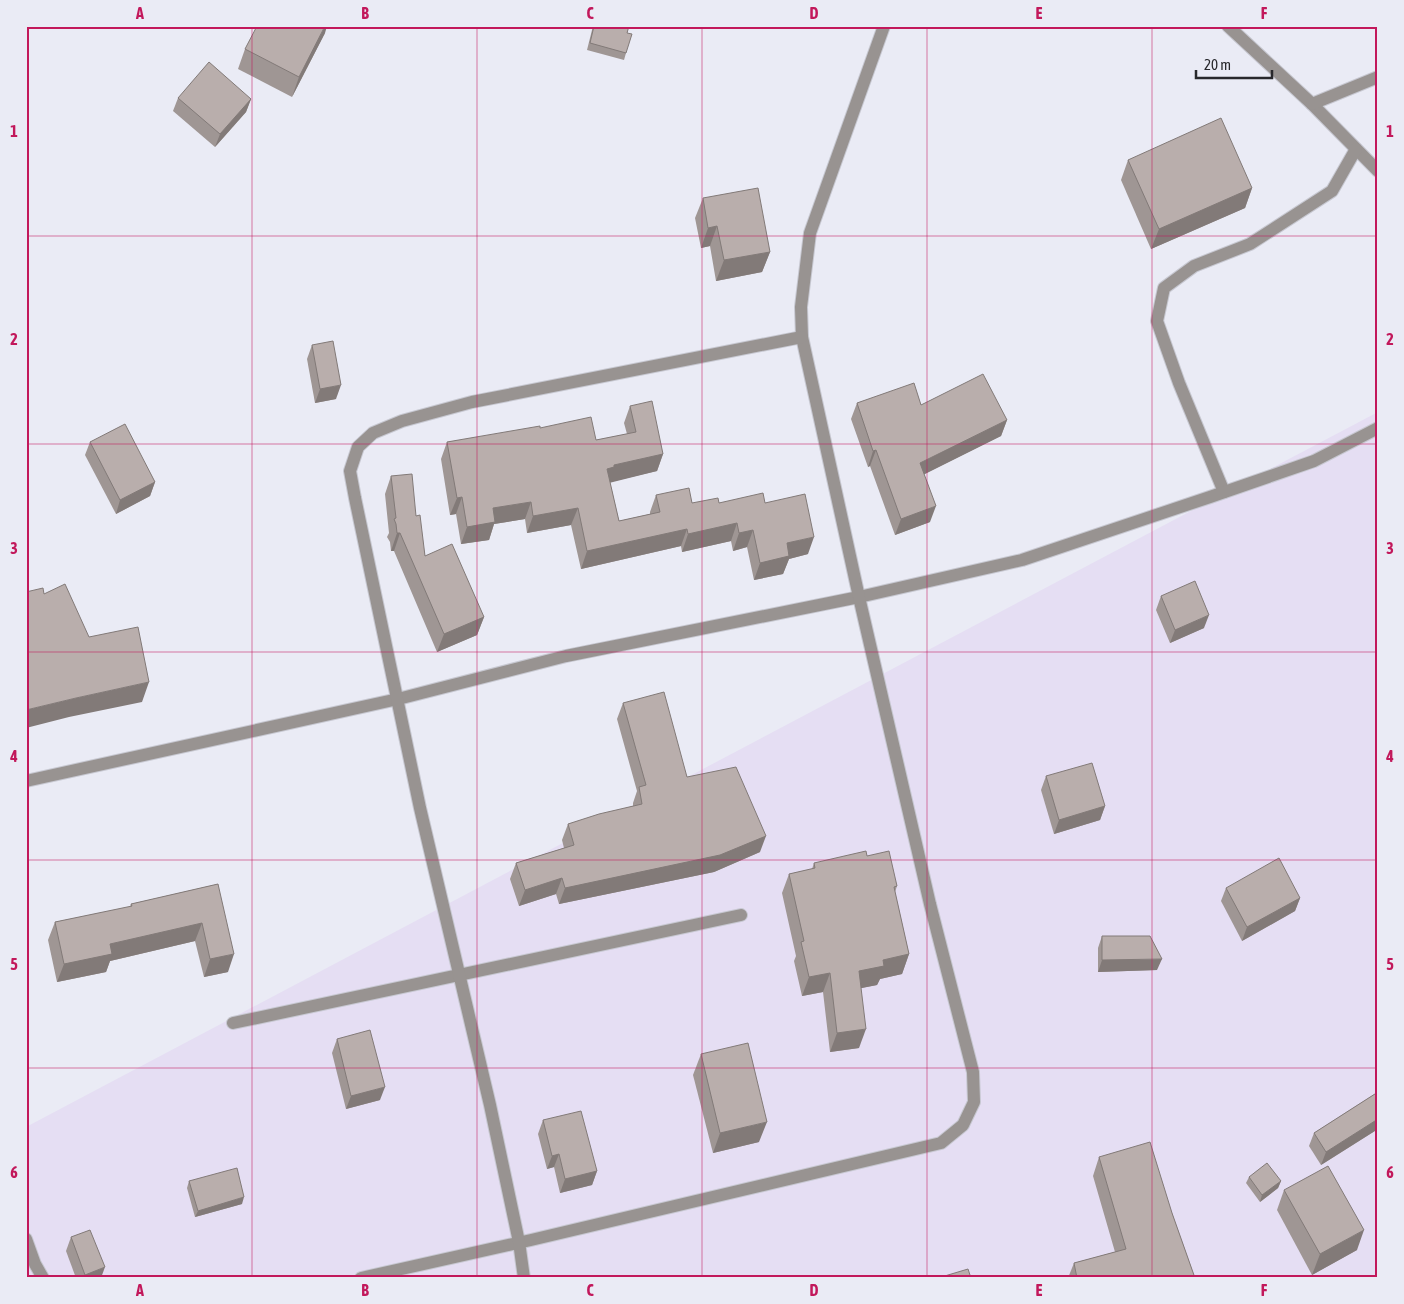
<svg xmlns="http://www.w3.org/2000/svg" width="1404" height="1304" viewBox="0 0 1404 1304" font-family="'Asap Condensed',sans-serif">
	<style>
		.industrial { fill: #e5def3 }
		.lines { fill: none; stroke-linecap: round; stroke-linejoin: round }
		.street-casing { stroke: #c7c8d1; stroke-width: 14 }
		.street { stroke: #989391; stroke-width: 12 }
		.wall { fill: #9f9694 }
		.shaded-wall { fill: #827a78 }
		.building { fill: #b9aeac; stroke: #827a78 }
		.grid { fill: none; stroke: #c2185b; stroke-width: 1; stroke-opacity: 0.55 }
		.neatline { fill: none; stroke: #c2185b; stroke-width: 2 }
		.grid-label { font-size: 16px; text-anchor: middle; font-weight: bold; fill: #c2185b }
	</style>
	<rect width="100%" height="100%" fill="#eaebf5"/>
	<polygon class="industrial" points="1378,412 1378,1278 26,1278 26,1127"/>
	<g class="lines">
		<defs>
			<g id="street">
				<polyline points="1228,26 1312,104 1378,171"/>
				<polyline points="1312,104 1378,77"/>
				<polyline points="1224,492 1179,383 1157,321 1164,288 1194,266 1250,244 1332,191 1356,149"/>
				<polyline points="26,781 398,699 566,656 859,597 1022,560 1210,497 1314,461 1378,428"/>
				<polyline points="233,1023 741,915"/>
				<polyline points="26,1239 35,1264 43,1278"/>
				<polyline points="361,1278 531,1240 941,1143 963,1125 974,1102 973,1072 930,904 859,597 802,337 801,307 810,233 884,26"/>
				<polyline points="524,1278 519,1242 490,1105 420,808 355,498 350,471 358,447 373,433 402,421 472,402 802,337"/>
			</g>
		</defs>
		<use href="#street" class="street-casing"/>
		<use href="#street" class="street"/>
	</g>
	<g class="wall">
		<polygon points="593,26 629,26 627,33 626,53 624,60 587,50"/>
		<polygon points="325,33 292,97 238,69 245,49"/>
		<polygon points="178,98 251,99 246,112 215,147 173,111"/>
		<polygon points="1128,160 1252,188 1245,208 1151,249 1121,180"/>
		<polygon points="703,198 770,252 762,272 716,281 710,246 701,248 695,218"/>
		<polygon points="312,345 336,399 315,403 307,359"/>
		<polygon points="857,403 921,405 1007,420 1001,436 924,474 930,522 895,535 870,466 868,467 851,419"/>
		<polygon points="630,406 663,454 657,471 610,482 619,521 650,514 650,512 656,495 692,503 765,503 808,554 789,559 783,574 754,580 747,547 733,551 731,541 682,552 681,546 581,569 571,525 527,533 525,519 494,524 489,540 461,544 456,514 450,515 441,459 447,442 540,428 596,440 627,434 624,423"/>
		<polygon points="90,442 155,482 150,496 116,514 85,455"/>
		<polygon points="391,476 416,516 425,556 484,617 477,635 437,652 394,551 391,551 390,542 387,537 389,533 385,494"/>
		<polygon points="1161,596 1204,628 1170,643 1156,610"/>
		<polygon points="623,703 687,777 760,852 714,872 559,904 556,894 519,906 510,879 516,863 564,848 562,840 568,824 633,806 633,803 637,791 617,719"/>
		<polygon points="1046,776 1105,806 1100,820 1054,834 1041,790"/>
		<polygon points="867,856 897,886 895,892 909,954 902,974 880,979 877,985 861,988 859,1048 830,1052 823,992 802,996 794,961 796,956 782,893 789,874 812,869 814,863"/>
		<polygon points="218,884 228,972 204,977 195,941 110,961 106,972 57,982 48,940 55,922 130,907 131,904"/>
		<polygon points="1226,888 1300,898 1295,911 1242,941 1221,901"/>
		<polygon points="1102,936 1157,970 1098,972 1098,948"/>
		<polygon points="337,1039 380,1100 346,1109 332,1053"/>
		<polygon points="701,1054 759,1142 713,1153 693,1075"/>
		<polygon points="1378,1092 1378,1129 1321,1165 1309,1146 1314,1133"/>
		<polygon points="543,1120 597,1171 592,1185 560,1193 554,1167 547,1169 538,1134"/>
		<polygon points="1099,1157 1172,1213 1195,1278 1068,1278 1074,1263 1115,1252 1093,1176"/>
		<polygon points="1249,1177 1281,1181 1278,1188 1260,1202 1246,1183"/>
		<polygon points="189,1181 242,1204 195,1217 187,1188"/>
		<polygon points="1284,1190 1357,1250 1312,1275 1277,1210"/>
		<polygon points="71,1237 101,1278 76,1278 66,1251"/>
	</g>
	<g class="shaded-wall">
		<polygon points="325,26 327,26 325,33 292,97 299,77"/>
		<polygon points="251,99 246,112 215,147 220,134"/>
		<polygon points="1252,188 1245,208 1151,249 1159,229"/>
		<polygon points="717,226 710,246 701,248 708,228"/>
		<polygon points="770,252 762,272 716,281 724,260"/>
		<polygon points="341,385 336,399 315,403 320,389"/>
		<polygon points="1007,420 1001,436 915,479 920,463"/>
		<polygon points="876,450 870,466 868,467 873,451"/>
		<polygon points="663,454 657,471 609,483 607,469 614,465"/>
		<polygon points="155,482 150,496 116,514 120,500"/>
		<polygon points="462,497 456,514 450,515 457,498"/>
		<polygon points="531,502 525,519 494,524 489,540 461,544 467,527 493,508"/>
		<polygon points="936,506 930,522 895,535 901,519"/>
		<polygon points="578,508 571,525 527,533 533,516"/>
		<polygon points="737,523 731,541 682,552 688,534"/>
		<polygon points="687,529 681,546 581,569 587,551"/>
		<polygon points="753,530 747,547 733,551 739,533"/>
		<polygon points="397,533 400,533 394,551 391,551"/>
		<polygon points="814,537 808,554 789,559 783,574 754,580 760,563 787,543"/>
		<polygon points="1209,615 1204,628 1170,643 1175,630"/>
		<polygon points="484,617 477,635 437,652 444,634"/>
		<polygon points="149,682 142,702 69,717 26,728 26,710 76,698"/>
		<polygon points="1105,806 1100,820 1054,834 1059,820"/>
		<polygon points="766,836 760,852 714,872 559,904 565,888"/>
		<polygon points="562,878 556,894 519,906 525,890"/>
		<polygon points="1300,898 1295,911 1242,941 1247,927"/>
		<polygon points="202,923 195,941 110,961 106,972 57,982 64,964 110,944"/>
		<polygon points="234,954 228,972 204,977 210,959"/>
		<polygon points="909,954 902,974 880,979 877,985 852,990 859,971 883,960"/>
		<polygon points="1162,959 1157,970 1098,972 1102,960"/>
		<polygon points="830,973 823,992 802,996 809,977"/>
		<polygon points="866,1029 859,1048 830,1052 837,1033"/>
		<polygon points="385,1087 380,1100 346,1109 351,1096"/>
		<polygon points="1378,1119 1378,1129 1321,1165 1326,1152"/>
		<polygon points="767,1122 759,1142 713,1153 720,1133"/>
		<polygon points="559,1154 554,1167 547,1169 552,1156"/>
		<polygon points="597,1171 592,1185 560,1193 565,1179"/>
		<polygon points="1281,1181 1278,1188 1260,1202 1262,1195"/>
		<polygon points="244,1197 242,1204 195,1217 198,1211"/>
		<polygon points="1364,1230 1357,1250 1312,1275 1320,1254"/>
		<polygon points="105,1267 101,1278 84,1278 85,1275"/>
	</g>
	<g class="building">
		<polygon points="257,26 325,26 299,77 245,49"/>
		<polygon points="594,26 629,26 627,33 632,34 626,53 590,43"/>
		<polygon points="209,62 251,99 220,134 178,98"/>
		<polygon points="1221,118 1252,188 1159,229 1128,160"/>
		<polygon points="758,188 770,252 724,260 717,226 708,228 703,198"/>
		<polygon points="333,341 341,385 320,389 312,345"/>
		<polygon points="983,374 1007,420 920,463 936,506 901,519 876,450 873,451 857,403 914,383 921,405"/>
		<polygon points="652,401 663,454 614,465 614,467 607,469 619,521 660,512 656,495 689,488 692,503 718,498 719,503 763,493 765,503 805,494 814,537 787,543 789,556 760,563 753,530 739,533 737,523 688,534 687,529 587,551 578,508 533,516 531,502 493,508 495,522 467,527 462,497 457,498 447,442 540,426 540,428 591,417 596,440 636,432 630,406"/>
		<polygon points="125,424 155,482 120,500 90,442"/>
		<polygon points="412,474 416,516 420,515 425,556 452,544 484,617 444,634 400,533 397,533 396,524 394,519 396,518 391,476"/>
		<polygon points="1195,581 1209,615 1175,630 1161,596"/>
		<polygon points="65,584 89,637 138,627 149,682 76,698 26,710 26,592 43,588 44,594"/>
		<polygon points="664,692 687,777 736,767 766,836 720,855 565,888 562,878 525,890 516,863 574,845 568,824 599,814 642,804 639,787 646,785 623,703"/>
		<polygon points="1092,763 1105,806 1059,820 1046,776"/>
		<polygon points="866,851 867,856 889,851 897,886 894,887 909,954 883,960 884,966 859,971 866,1029 837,1033 830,973 809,977 801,942 804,941 789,874 815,868 814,863"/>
		<polygon points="1279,858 1300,898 1247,927 1226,888"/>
		<polygon points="218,884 234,954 210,959 202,923 110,944 112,954 64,964 55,922 132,906 131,904"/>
		<polygon points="1102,936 1150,936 1162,959 1102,960"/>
		<polygon points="370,1030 385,1087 351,1096 337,1039"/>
		<polygon points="748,1043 767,1122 720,1133 701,1054"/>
		<polygon points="1378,1092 1378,1119 1326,1152 1314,1133"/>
		<polygon points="581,1111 597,1171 565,1179 559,1154 552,1156 543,1120"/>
		<polygon points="1150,1142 1172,1213 1195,1278 1077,1278 1074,1263 1126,1249 1099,1157"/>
		<polygon points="1267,1163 1281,1181 1262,1195 1249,1177"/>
		<polygon points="1328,1166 1364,1230 1320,1254 1284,1190"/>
		<polygon points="237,1168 244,1197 198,1211 189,1181"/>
		<polygon points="90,1230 105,1267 85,1275 71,1237"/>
		<polygon points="968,1269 971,1278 938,1278"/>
	</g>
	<path class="grid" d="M252 26V1278M477 26V1278M702 26V1278M927 26V1278M1152 26V1278M26 236H1378M26 444H1378M26 652H1378M26 860H1378M26 1068H1378"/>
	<rect width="1404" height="1304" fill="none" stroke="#eaebf5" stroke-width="55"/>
	<path d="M1196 70v8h76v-8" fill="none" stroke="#28282c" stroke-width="2.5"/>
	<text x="1204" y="70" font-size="15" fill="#28282c" stroke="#eaebf5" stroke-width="4" paint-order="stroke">20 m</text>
	<rect x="28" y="28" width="1348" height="1248" class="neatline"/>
	<g class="grid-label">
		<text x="140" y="19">A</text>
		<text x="365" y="19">B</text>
		<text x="590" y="19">C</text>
		<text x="814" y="19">D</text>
		<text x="1039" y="19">E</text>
		<text x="1264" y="19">F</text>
		<text x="14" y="137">1</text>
		<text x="1390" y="137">1</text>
		<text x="14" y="345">2</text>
		<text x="1390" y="345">2</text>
		<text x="14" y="554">3</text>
		<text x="1390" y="554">3</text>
		<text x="14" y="762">4</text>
		<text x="1390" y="762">4</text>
		<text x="14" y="970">5</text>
		<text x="1390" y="970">5</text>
		<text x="14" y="1178">6</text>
		<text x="1390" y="1178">6</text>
		<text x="140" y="1296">A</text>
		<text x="365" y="1296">B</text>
		<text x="590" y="1296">C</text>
		<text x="814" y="1296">D</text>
		<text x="1039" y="1296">E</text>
		<text x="1264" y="1296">F</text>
	</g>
</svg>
